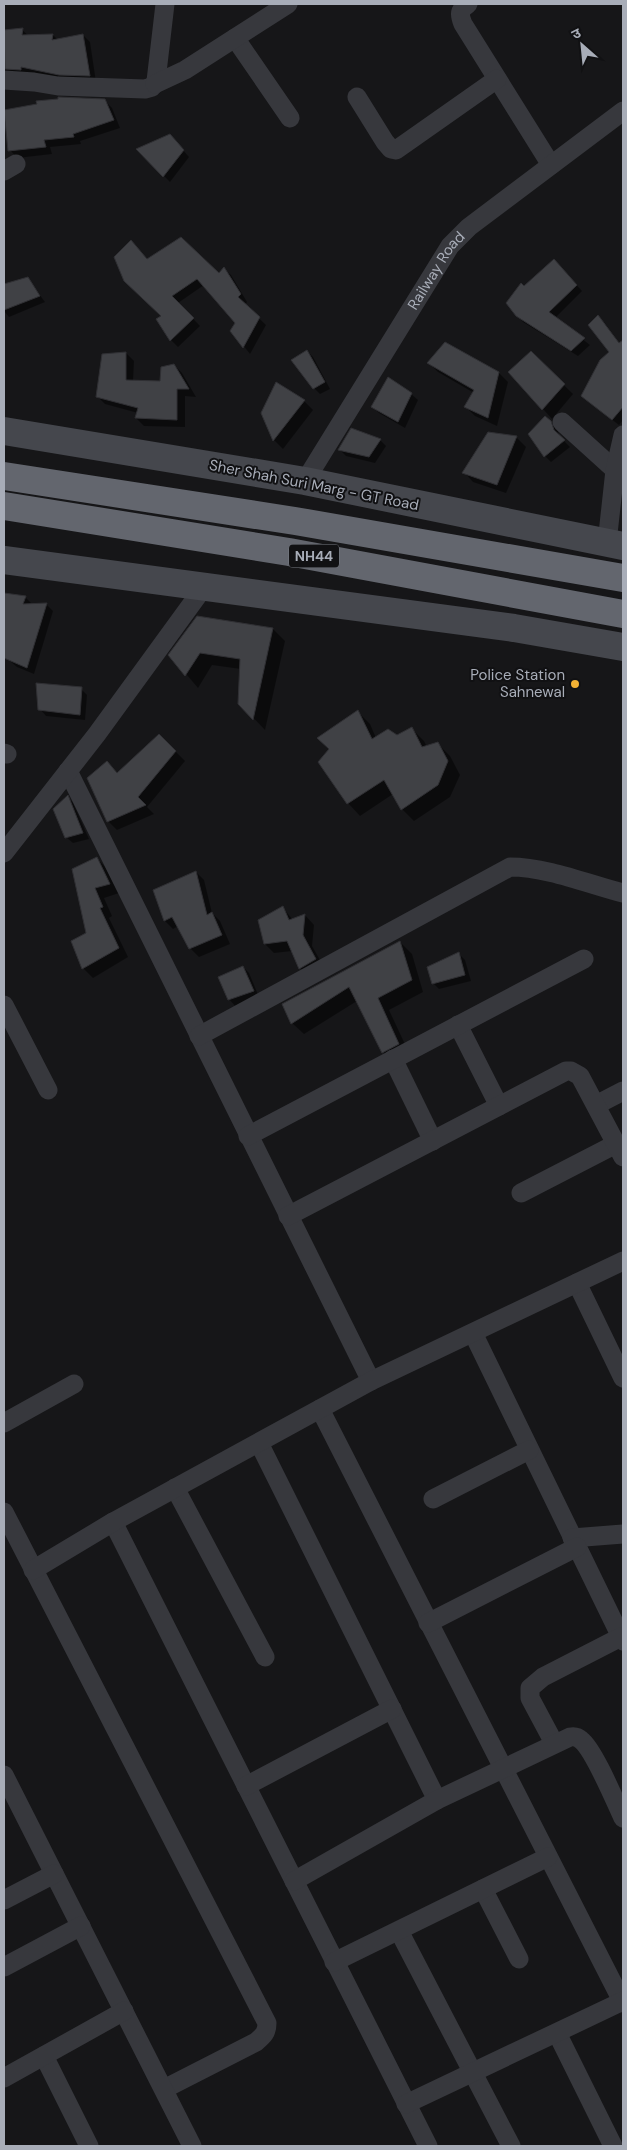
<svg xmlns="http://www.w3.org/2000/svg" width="627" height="2150" viewBox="0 0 627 2150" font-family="'DM Sans','Noto Sans Devanagari',sans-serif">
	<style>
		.shadow { fill: #0007 }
		.building { fill: #404145; stroke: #303034 }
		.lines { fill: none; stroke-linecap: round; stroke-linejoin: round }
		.street { stroke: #37383d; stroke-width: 19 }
		.secondary { stroke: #45474d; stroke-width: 28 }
		.highway { stroke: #63666e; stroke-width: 28 }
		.poi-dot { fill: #f2b134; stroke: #111113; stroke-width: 2 }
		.labels { text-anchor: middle; stroke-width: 4; stroke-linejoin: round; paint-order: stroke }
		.shield { fill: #111113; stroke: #7b7e86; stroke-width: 1 }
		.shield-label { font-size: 14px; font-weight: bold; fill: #a8adb8 }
		.street-label { font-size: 15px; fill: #a8adb8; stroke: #111113 }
		.poi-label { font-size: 15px; fill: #a8adb8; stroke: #111113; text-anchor: end }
	</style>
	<rect width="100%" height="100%" fill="#161618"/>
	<g class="shadow">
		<polygon points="22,30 29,36 53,35 58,40 83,35 90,42 96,82 4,74 4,32"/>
		<polygon points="104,100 112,108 120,128 80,141 81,144 50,147 52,154 17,158 10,150"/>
		<polygon points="176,142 189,157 170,182 138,149"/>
		<polygon points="147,260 219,275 224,269 231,275 247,302 245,305 266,325 250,354 232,331 237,323 204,285 178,303 200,326 178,347 171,340"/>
		<polygon points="560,267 582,291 555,318 590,345 578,356 523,322 517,315 524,288"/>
		<polygon points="27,278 45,302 9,317 4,311 4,285"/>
		<polygon points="604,322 620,344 623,341 623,420 619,425 589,402 611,352"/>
		<polygon points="307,351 313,357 330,389 320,394 314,388"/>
		<polygon points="126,353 134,361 133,381 162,382 174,365 182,373 196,397 185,396 185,427 144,426 136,418 138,413 105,404 97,396"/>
		<polygon points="531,353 573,394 552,419 510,372"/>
		<polygon points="429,363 499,373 508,382 497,426 475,416 466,407 474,393 438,372"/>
		<polygon points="411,394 418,400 405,428 379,413 373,407"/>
		<polygon points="304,401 313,410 283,449 274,440 262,413"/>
		<polygon points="545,418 557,429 560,437 570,447 551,462 545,456"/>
		<polygon points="488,434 517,438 526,447 506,493 473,482 464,472"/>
		<polygon points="380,440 386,446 375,463 346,456 340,450"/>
		<polygon points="4,595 25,597 33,605 46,604 53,611 34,674 17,667 4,656"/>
		<polygon points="273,629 285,641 265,730 240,704 241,669 212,665 198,688 170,655"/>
		<polygon points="81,689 87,695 85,720 46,716 40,709"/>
		<polygon points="358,712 370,724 376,738 397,737 412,729 424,741 427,747 438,744 450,756 460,775 450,797 414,821 402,809 393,794 360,816 348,803"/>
		<polygon points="159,735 185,761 147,807 154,814 117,830 108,821 118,774"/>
		<polygon points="68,797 73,803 89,839 73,843 66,837"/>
		<polygon points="97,858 106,868 119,893 104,898 112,916 109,918 128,957 93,978 83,968 72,941 88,934"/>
		<polygon points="196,872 204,880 212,913 220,921 230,944 199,957 190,948 178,926 173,929 165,921 155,891"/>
		<polygon points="283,908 293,920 305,915 314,925 312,946 325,969 310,977 300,968 292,951 274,953 265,944"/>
		<polygon points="400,942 412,954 423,992 389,1010 410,1055 394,1063 383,1052 357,1001 304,1034 292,1023"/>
		<polygon points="459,954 465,960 471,981 439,989 433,983"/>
		<polygon points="243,967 249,973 259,997 235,1006 229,999"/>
	</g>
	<g class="building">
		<polygon points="23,28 22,35 53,34 52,40 83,34 90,76 59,75 21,67 21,70 5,69 4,30"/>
		<polygon points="58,97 105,99 114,120 73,134 74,137 44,140 46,147 8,151 4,110 37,104 36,101 58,99"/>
		<polygon points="170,134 184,150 163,177 136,149"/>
		<polygon points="181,237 219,273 224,267 241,294 238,297 260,317 243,348 230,331 235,323 197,279 172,296 194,318 170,341 156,319 161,316 124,281 114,257 131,240 147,259"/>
		<polygon points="554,259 577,285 549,312 585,338 571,351 516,316 506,303 521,283 524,286"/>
		<polygon points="28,277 40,296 4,310 4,284"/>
		<polygon points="598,315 619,343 623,340 623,407 612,420 581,396 600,360 609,352 588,325"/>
		<polygon points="445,342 499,372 488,418 464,407 474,390 427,363"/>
		<polygon points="307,350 325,382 313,389 291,360"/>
		<polygon points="531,351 565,384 542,410 508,372"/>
		<polygon points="126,352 126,380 160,381 161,367 174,364 189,389 177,389 177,420 135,418 138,408 96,397 102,354"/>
		<polygon points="388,377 412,393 398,422 371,407"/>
		<polygon points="276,382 305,400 273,441 261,413"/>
		<polygon points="545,416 551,421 554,430 565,440 544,457 528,434"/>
		<polygon points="351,428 381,439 369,457 338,450"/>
		<polygon points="488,432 517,436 497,485 462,473"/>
		<polygon points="4,593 26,596 23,604 47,603 27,668 4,658"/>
		<polygon points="197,616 273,628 253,720 238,704 240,659 200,653 185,676 168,655"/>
		<polygon points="36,683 82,687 80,715 38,710"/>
		<polygon points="358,710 372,739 388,729 397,735 412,727 422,747 438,742 448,761 438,785 401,810 384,780 347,804 318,762 329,749 317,738"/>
		<polygon points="159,734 176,751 138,797 146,805 107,822 87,778 107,761 117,773"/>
		<polygon points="68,795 83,833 65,838 53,809"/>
		<polygon points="97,857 110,884 95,888 103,907 100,908 119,948 82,969 71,941 86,933 72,869"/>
		<polygon points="196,871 207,915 212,912 222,935 189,949 172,917 164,921 153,890"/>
		<polygon points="283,906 289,920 305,914 303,935 316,959 299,969 287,941 264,944 258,920"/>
		<polygon points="400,941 412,980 378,998 399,1044 382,1053 349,987 291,1024 282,1004"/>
		<polygon points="459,952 465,975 432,984 427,967"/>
		<polygon points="243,966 254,991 228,1000 218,977"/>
	</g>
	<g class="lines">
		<g class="street">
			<path d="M468 4C459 10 459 14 463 24L551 165"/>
			<polyline points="235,38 290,118"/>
			<polyline points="4,80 34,82 58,86 145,89 152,87 156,81 165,4"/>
			<polyline points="155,84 185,70 288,4"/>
			<polyline points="357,97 385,142 391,149 396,150 497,79"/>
			<polyline points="4,171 16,164"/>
			<polyline points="562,422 615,470"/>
			<path id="s1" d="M305 481 450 246 469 227 623 111"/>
			<polyline points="607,543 615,470 623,435"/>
			<polyline points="4,753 7,754"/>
			<polyline points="68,771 371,1381"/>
			<polyline points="4,853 97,734 204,587"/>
			<polyline points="4,1005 48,1090"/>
			<polyline points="458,1025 499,1106"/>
			<path d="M199 1036 510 867C547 867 588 884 623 893"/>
			<polyline points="393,1059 433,1141"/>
			<polyline points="596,1105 623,1091"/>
			<polyline points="248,1136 584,959"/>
			<polyline points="521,1193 616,1144"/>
			<polyline points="288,1216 566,1071 571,1071 580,1076 623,1157"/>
			<polyline points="577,1283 623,1378"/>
			<polyline points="473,1333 623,1641"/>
			<polyline points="320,1409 623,2003"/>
			<polyline points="4,1423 74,1384"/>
			<polyline points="259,1443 437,1800"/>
			<polyline points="175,1488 265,1657"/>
			<polyline points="433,1499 529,1450"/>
			<path d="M4 1512 267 2023C267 2033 263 2036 256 2042L164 2089"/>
			<polyline points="113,1522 428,2146"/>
			<polyline points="572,1538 623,1534"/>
			<polyline points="33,1570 113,1522 371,1381 623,1261"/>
			<polyline points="428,1623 577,1547"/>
			<polyline points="554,1743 530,1698 530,1688 543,1677 621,1637"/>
			<polyline points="4,1775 192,2146"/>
			<polyline points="246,1786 392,1709"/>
			<path d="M294 1881 437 1800 570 1737C575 1736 578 1737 581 1740 594 1750 615 1801 623 1818"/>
			<polyline points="483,1889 519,1959"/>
			<polyline points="4,1900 54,1874"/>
			<polyline points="399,1931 511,2146"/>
			<polyline points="334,1962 548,1857"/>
			<polyline points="4,1967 81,1926"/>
			<polyline points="557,2033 613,2146"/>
			<polyline points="44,2056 89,2146"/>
			<polyline points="4,2078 124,2011"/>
			<polyline points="406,2104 623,2001"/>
		</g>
		<g class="secondary">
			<polyline points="4,431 305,481 623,546"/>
			<polyline points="4,560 514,628 623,647"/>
		</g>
		<g class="highway">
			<polyline points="4,476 295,521 623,578"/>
			<polyline points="4,506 289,552 623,614"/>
		</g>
	</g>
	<circle class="poi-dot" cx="575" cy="684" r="5"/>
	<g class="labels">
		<rect class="shield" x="289" y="544.5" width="50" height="23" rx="4"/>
		<g class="shield-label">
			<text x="314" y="561">NH44</text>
		</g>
		<g class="street-label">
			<text dy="5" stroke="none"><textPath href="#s1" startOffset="248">Railway Road</textPath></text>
			<text transform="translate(314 485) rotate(11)" y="5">Sher Shah Suri Marg - GT Road</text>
		</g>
		<g class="poi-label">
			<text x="565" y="680">Police Station<tspan x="565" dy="17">Sahnewal</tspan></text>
		</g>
	</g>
	<rect width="627" height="2150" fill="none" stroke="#a8adb8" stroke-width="10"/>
	<g transform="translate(582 45) rotate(333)" stroke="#111113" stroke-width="4" paint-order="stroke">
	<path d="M0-4L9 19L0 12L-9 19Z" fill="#a8adb8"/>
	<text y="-8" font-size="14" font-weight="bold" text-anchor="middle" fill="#a8adb8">उ</text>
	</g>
</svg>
